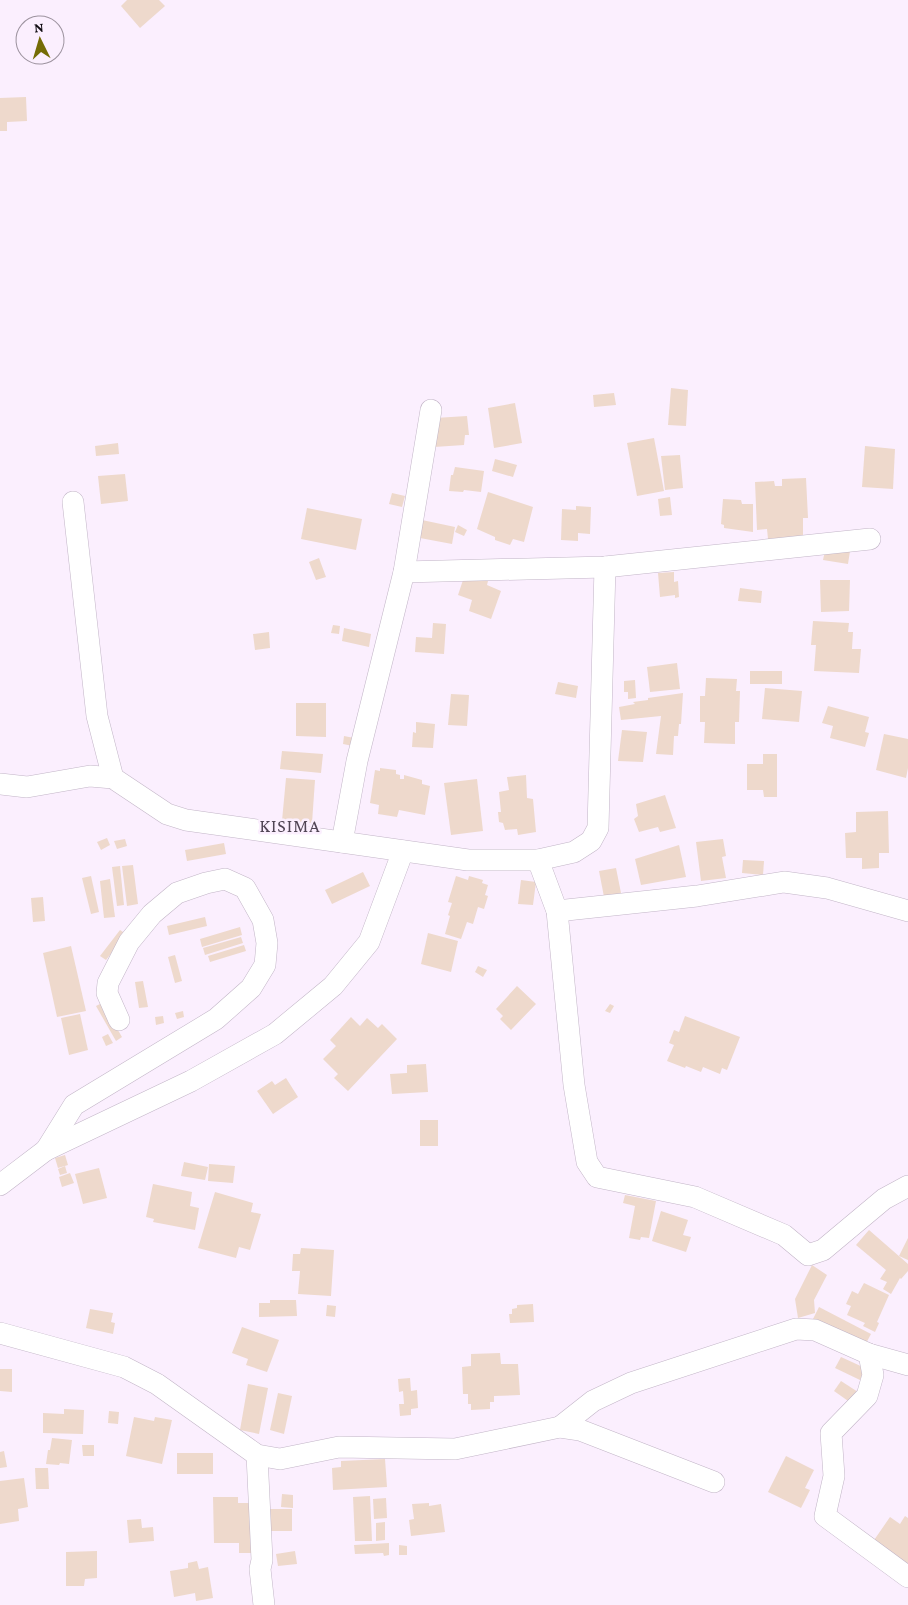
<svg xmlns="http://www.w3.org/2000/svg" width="908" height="1605" viewBox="0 0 908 1605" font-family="'Crimson Pro',serif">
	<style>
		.building { fill: #eed9cc }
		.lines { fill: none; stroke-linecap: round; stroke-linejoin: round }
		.street-casing { stroke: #c2b5c7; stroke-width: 22 }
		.street { stroke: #fff; stroke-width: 21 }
		.labels { text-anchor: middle; stroke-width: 5; stroke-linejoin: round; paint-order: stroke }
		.quarter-label { font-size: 18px; letter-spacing: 1px; fill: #504554; stroke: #fbeffe }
	</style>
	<rect width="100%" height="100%" fill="#fbeffe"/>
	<g class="building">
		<polygon points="127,0 159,0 165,6 140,28 121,6"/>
		<polygon points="26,97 27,121 7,122 7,131 0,131 0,98"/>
		<polygon points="671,388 688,390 686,426 668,425"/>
		<polygon points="614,393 616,405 594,407 593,395"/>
		<polygon points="515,403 522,443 494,448 488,408"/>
		<polygon points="467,416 469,435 465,435 464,445 434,447 435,418"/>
		<polygon points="654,438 664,491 637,496 627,443"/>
		<polygon points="118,443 119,454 96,456 95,446"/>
		<polygon points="865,446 895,449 893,489 862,487"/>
		<polygon points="680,455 683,488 665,490 661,456"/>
		<polygon points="495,459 517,465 513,477 492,471"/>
		<polygon points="455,467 484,471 481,492 464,490 463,492 449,491 451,475 453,475"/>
		<polygon points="125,474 128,501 101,504 98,476"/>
		<polygon points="806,478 808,518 803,518 803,537 768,539 767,529 757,530 755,482 774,481 775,486 782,486 782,479"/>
		<polygon points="488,492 533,507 524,542 513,539 510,545 495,540 495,537 477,529"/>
		<polygon points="392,493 405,496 402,507 389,504"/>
		<polygon points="670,497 672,515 660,516 658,499"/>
		<polygon points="723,499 741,500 742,504 753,504 753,532 724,528 724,525 721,524"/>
		<polygon points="576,506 591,507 590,534 578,533 578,541 561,540 562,509 576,510"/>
		<polygon points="307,508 362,519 356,550 301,539"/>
		<polygon points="422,520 455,527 452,544 420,538"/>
		<polygon points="458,525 467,530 464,536 455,532"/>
		<polygon points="826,546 850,551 848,564 823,560"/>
		<polygon points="319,558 326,577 316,580 309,562"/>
		<polygon points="674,572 674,582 678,581 679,597 675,598 675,595 660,597 658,573"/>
		<polygon points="471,575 488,581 487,585 501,591 491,619 469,611 472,600 458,595 464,577"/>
		<polygon points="820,580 850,580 849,611 821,612"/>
		<polygon points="740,588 762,591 761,603 738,601"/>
		<polygon points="813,621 849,623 848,632 853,632 852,649 861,649 859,673 814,671 816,645 811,645"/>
		<polygon points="433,623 446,624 444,654 415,652 416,637 432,638"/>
		<polygon points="333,625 340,626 339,634 331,633"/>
		<polygon points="344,628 371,634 369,647 342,641"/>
		<polygon points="269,632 270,648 255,650 253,634"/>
		<polygon points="677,663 680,689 650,692 647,667"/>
		<rect x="750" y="671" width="32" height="13"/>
		<polygon points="706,678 737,679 736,691 740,691 739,722 735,722 735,744 704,743 705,722 700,722 700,696 705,696"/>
		<polygon points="635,680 636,698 628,699 628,692 624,692 624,681"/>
		<polygon points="558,682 578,686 576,698 555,694"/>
		<polygon points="765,688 802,691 799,722 762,719"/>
		<polygon points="683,693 681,724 679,724 678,736 674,736 673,755 656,754 661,716 621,720 619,707 635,704 633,702 648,700 648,698"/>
		<polygon points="451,694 469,695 467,726 448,725"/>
		<polygon points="296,703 326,703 326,737 296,736"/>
		<polygon points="828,706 869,717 865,732 869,733 865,747 830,738 833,726 822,723"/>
		<polygon points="416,722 435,724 433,748 412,747 413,732 416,733"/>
		<polygon points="622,730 647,732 643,762 618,761"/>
		<polygon points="884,734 908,739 908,768 906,778 876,770"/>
		<polygon points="344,736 354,738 353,746 343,744"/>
		<polygon points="282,751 323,754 321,773 280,769"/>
		<polygon points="763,754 777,754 777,797 764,797 763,790 747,790 747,764 763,764"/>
		<polygon points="380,768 396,770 396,774 400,775 400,779 404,779 404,775 422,780 422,784 430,786 425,815 399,810 397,817 378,814 379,805 370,803 375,770 380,771"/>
		<polygon points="526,775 527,798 533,799 536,832 518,835 517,829 505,830 503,823 499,822 498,812 501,812 499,792 509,790 507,777"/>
		<polygon points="286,778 315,780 312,823 282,821"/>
		<polygon points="477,779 483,831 451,835 444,783"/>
		<polygon points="665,795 676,828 660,832 658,827 639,832 634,819 638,816 636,804"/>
		<polygon points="888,811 889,853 879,853 879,868 862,869 862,858 846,858 845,833 856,832 856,812"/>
		<polygon points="107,838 110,845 101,850 97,842"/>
		<polygon points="125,839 127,846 117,849 114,841"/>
		<polygon points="723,839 726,856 722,857 726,878 701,881 696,842"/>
		<polygon points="224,843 226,854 187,861 185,850"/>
		<polygon points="679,845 686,877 641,885 635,859"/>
		<polygon points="743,860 764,861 763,875 742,873"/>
		<polygon points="133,865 138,904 127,906 122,866"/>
		<polygon points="120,866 124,905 117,906 112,867"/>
		<polygon points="616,868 622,898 605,902 599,871"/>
		<polygon points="363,872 370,886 332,904 325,890"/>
		<polygon points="91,876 99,912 91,914 82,878"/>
		<polygon points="456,876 468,880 469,876 483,880 482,883 488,885 485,895 488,896 484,909 478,907 473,924 467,922 461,939 445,934 450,916 448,915 452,903 448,902"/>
		<polygon points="110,879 115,917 104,918 100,881"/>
		<polygon points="521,880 536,882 533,905 518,904"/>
		<polygon points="43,897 45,921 33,922 31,898"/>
		<polygon points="205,917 207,926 169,935 167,926"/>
		<polygon points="240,927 242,935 202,947 200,939"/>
		<polygon points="120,930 126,934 106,960 100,956"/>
		<polygon points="428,933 458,941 451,972 421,964"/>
		<polygon points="241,937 243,943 205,955 203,948"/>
		<polygon points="244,945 246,951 210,962 208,956"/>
		<polygon points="71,946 86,1011 57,1017 43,953"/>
		<polygon points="175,955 182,981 175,983 168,957"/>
		<polygon points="478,966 487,970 483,977 475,972"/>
		<polygon points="143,981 148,1007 139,1008 135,982"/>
		<polygon points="517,986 536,1004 511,1030 500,1019 503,1016 496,1009"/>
		<polygon points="102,1003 122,1037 116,1041 96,1006"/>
		<polygon points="610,1004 614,1006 610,1013 605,1011"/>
		<polygon points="183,1011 184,1017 177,1019 175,1013"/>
		<polygon points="80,1014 88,1050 69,1055 61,1018"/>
		<polygon points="163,1016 164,1023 156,1025 155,1017"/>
		<polygon points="685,1016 740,1037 727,1070 722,1068 720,1074 703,1067 701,1072 686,1066 685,1068 667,1061 674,1045 669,1043 674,1030 679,1032"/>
		<polygon points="351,1017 360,1026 367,1018 378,1028 382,1024 397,1039 348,1091 334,1078 338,1074 323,1059 336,1046 330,1040"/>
		<polygon points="108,1034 113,1043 106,1046 102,1037"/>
		<polygon points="426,1064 428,1092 392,1094 390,1074 407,1073 407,1065"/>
		<polygon points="286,1078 298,1097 273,1114 257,1091 272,1081 275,1085"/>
		<rect x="420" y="1120" width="18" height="26"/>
		<polygon points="65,1155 68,1165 58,1168 55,1158"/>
		<polygon points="184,1162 208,1167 205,1180 181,1176"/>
		<polygon points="209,1164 235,1166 233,1183 208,1181"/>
		<polygon points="65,1166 67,1173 60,1175 58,1169"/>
		<polygon points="99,1168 107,1198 83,1204 75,1174"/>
		<polygon points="70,1173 74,1183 62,1187 59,1177"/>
		<polygon points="153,1184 192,1192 190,1206 199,1208 195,1230 153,1222 154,1219 146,1217"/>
		<polygon points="215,1192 253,1203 251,1212 261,1214 250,1250 239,1247 236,1258 198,1248"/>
		<polygon points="625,1195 656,1201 649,1238 641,1237 640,1240 629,1238 635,1206 623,1203"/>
		<polygon points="661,1211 688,1220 683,1235 691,1237 686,1252 652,1241"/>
		<polygon points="869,1230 908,1264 908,1271 901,1279 900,1278 891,1294 883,1289 887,1282 880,1279 886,1270 856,1245"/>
		<polygon points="908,1238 908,1260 899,1256"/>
		<polygon points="301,1248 334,1250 331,1296 298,1294 300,1271 292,1271 293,1254 300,1254"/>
		<polygon points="812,1265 827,1275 814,1300 815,1313 798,1318 795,1299"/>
		<polygon points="864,1283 889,1295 877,1322 879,1323 875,1332 863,1326 865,1323 847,1315 851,1306 846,1304 852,1291 858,1294"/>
		<polygon points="270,1300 296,1300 297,1316 259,1317 259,1303 270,1303"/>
		<polygon points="533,1304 534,1322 510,1323 509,1314 512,1314 512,1309 517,1308 517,1305"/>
		<polygon points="327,1305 336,1306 335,1317 326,1316"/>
		<polygon points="819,1307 871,1334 864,1347 812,1321"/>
		<polygon points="90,1309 113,1313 111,1322 115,1323 113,1334 86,1328"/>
		<polygon points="242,1327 279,1340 267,1372 246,1365 248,1359 232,1353"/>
		<polygon points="500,1353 501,1364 518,1364 520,1395 494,1396 494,1402 490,1402 490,1409 471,1410 471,1404 468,1404 468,1394 463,1394 462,1367 471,1366 471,1354"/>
		<polygon points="841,1357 865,1368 860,1380 835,1368"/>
		<polygon points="0,1369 12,1369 12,1392 0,1391"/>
		<polygon points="410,1378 411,1391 417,1390 418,1408 411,1409 411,1415 400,1416 399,1404 404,1404 403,1391 399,1392 398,1379"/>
		<polygon points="841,1381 858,1392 851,1403 834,1391"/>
		<polygon points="248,1384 268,1388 259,1434 240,1430"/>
		<polygon points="278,1393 292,1396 284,1434 270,1430"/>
		<polygon points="64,1409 84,1410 83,1434 43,1433 43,1413 64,1414"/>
		<polygon points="109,1411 119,1412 118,1424 108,1423"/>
		<polygon points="134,1417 154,1421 155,1417 172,1420 162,1464 126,1456"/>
		<polygon points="52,1438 72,1440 69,1464 60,1463 59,1465 46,1464 48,1450 50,1450"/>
		<polygon points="82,1445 94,1445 94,1456 83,1456"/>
		<polygon points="4,1451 7,1467 0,1468 0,1452"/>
		<rect x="177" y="1453" width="36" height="21"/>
		<polygon points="786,1456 814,1470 805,1488 810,1490 801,1508 768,1492"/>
		<polygon points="385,1459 387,1487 333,1490 332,1468 341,1467 341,1461"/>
		<polygon points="35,1468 48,1468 49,1489 36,1489"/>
		<polygon points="24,1478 28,1507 18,1509 19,1521 0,1524 0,1481"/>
		<polygon points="282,1494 293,1495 293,1508 281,1507"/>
		<polygon points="370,1496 372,1541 355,1541 353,1497"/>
		<polygon points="213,1497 238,1497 238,1503 251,1503 256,1553 239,1553 239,1543 214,1543"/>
		<polygon points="386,1498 387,1518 374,1519 373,1499"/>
		<polygon points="429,1503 429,1506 441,1504 445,1532 411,1536 409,1520 414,1519 412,1504"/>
		<rect x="268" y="1509" width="24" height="22"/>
		<polygon points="905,1516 908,1518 908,1571 870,1546 890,1517 900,1524"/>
		<polygon points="141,1519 142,1528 153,1527 154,1541 129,1543 127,1520"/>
		<polygon points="385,1522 385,1540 376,1541 376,1523"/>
		<polygon points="389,1543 389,1555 384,1556 383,1553 355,1554 354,1545"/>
		<polygon points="399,1545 407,1546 407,1555 399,1555"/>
		<polygon points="97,1551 97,1578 85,1579 84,1586 66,1586 66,1552"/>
		<polygon points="295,1551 297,1564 278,1566 276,1554"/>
		<polygon points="197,1561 199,1569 208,1567 213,1598 196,1601 195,1593 174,1597 170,1571 188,1568 188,1563"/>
	</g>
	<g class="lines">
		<defs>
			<g id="street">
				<polyline points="73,502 97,716 113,778"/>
				<polyline points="404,572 605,567 870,539"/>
				<polyline points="0,784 27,787 90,776 113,778 167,814 186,820 468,860 538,860 574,852 591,841 598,828 605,567"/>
				<polyline points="342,842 357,761 404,572 431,410"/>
				<polyline points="538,860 557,911 574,1085 587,1162 597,1177 695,1197 784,1235 808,1255 823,1250 884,1199 908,1186"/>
				<polyline points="557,911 697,896 784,882 827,888 908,911"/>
				<polyline points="46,1150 74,1105 216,1019 251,988 265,965 267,943 263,920 245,888 225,879 206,883 177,893 152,914 129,942 108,983 107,993 119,1020"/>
				<polyline points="0,1185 46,1150 191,1081 275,1034 333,986 369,942 403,851"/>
				<polyline points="0,1333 124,1367 157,1384 257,1455 280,1459 339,1447 455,1449 560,1427 580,1430 714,1482"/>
				<polyline points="869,1354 873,1375 867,1396 831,1433 834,1476 825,1516 908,1577"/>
				<polyline points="560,1427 593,1401 631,1383 796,1329 815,1330 869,1354 908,1365"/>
				<polyline points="257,1455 262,1560 260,1569 264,1605"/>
			</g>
		</defs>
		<use href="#street" class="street-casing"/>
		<use href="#street" class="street"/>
	</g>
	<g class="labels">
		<g class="quarter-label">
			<text x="290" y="832">KISIMA</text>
		</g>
	</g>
	<g transform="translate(40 40) rotate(355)"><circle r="24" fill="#fbeffe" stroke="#9d939f"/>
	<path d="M0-4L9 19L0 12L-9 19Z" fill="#756c06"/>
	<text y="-8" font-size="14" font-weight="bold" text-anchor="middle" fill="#0f0a10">N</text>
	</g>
</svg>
